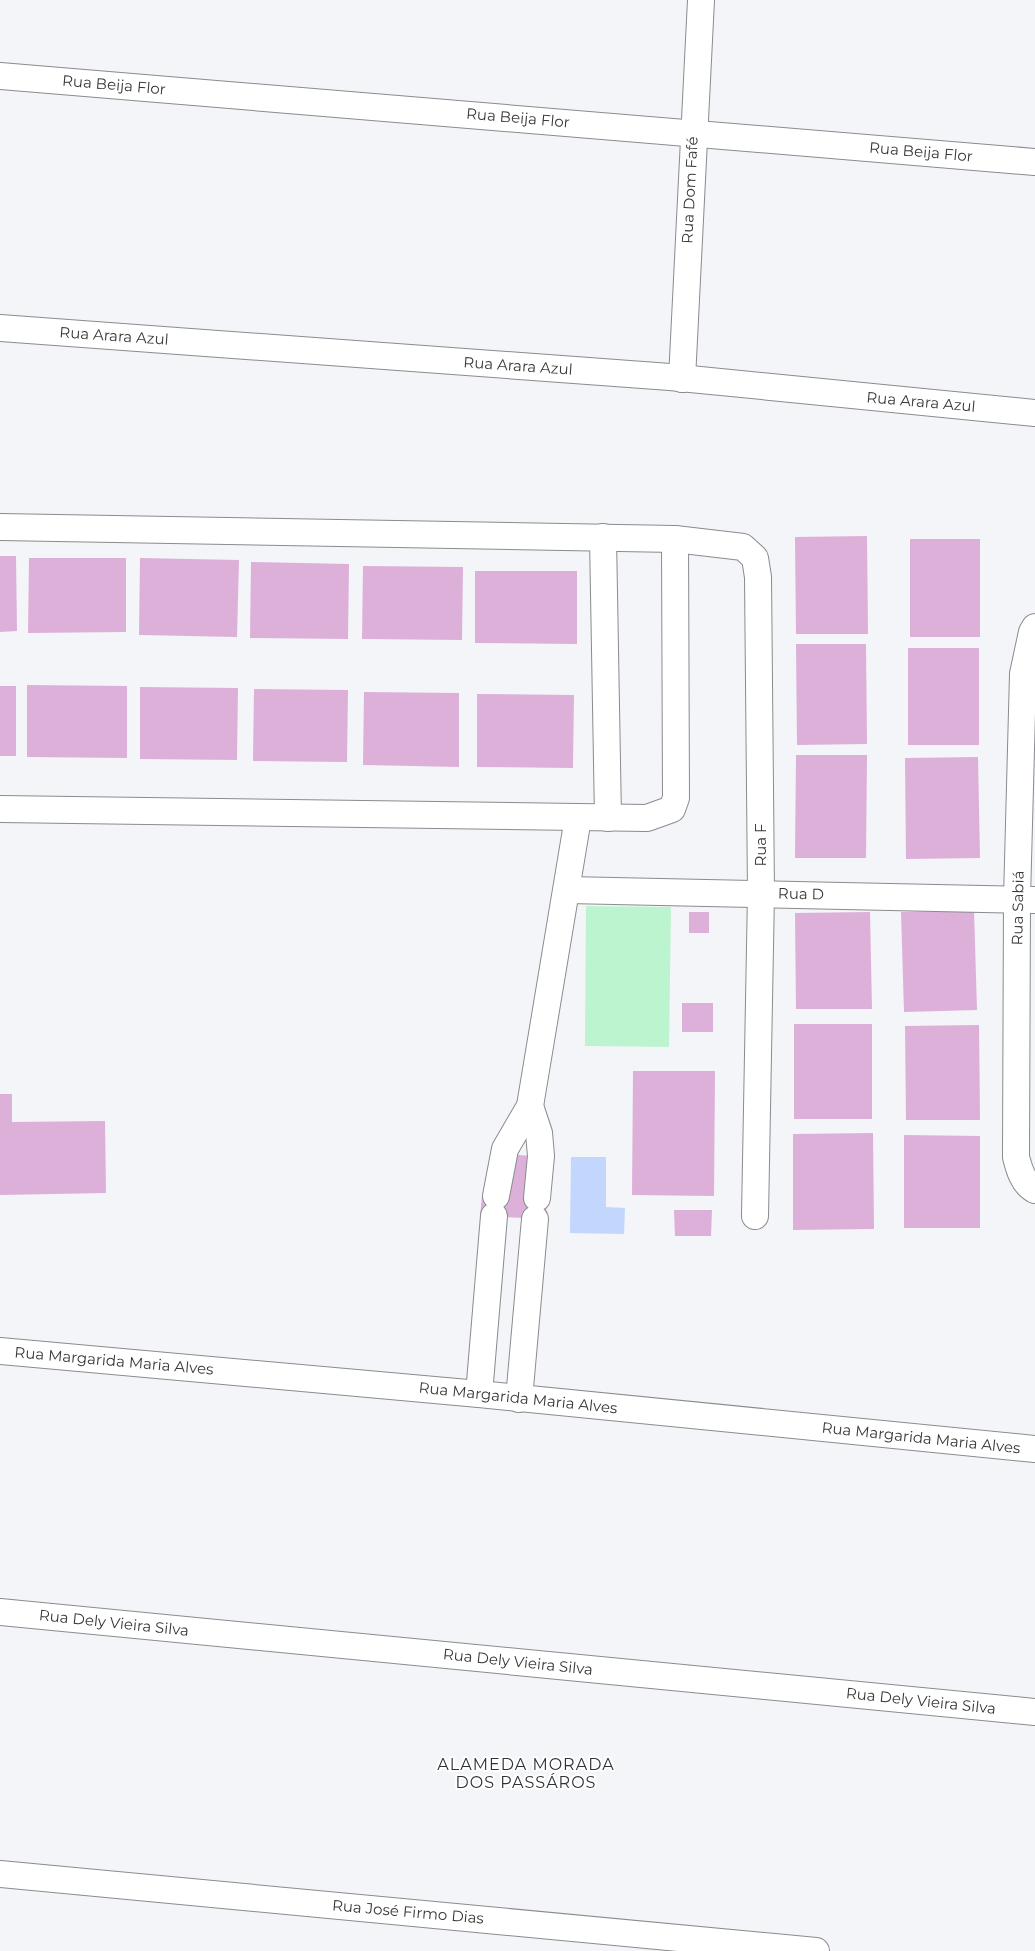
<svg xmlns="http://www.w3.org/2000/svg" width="1035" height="1951" viewBox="0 0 1035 1951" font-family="Montserrat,sans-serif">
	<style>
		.green { fill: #bdf4d0 }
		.water { fill: #c2d6fe }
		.building { fill: #ddb0d9 }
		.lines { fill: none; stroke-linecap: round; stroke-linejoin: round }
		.minor-casing { stroke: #898b8e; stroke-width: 28 }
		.minor { stroke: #fff; stroke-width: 26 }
		.labels { text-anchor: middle; stroke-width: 4; stroke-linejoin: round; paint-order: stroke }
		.street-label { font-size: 15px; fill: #373839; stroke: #fff }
		.neighbourhood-label { font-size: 16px; letter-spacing: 1px; fill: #2f3133; stroke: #fff }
	</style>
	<rect width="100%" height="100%" fill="#f3f5f8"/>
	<polygon class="green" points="586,906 671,907 669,1047 585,1046"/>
	<polygon class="water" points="571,1157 606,1157 606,1207 625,1208 624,1234 570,1233"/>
	<g class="building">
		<polygon points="867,536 868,634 796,634 795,537"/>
		<rect x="910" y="539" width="70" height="98"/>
		<polygon points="0,556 16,556 17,631 0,632"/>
		<polygon points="29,558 126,558 126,632 28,633"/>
		<polygon points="140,558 239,560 237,637 139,635"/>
		<polygon points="251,562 349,564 348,639 250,638"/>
		<polygon points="363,566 463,567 462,640 362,639"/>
		<polygon points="475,571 577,571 577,644 475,643"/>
		<polygon points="796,644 866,644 867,744 797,745"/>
		<rect x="908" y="648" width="71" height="97"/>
		<polygon points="27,685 127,686 127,758 27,757"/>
		<rect x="0" y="686" width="16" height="70"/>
		<polygon points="140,687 238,688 237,760 140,759"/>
		<polygon points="254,689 348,690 347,762 253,761"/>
		<polygon points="364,692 459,693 459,767 363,765"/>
		<polygon points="477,694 574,695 573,768 477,767"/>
		<polygon points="796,755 867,755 866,858 795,858"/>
		<polygon points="978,757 980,858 906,859 905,758"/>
		<polygon points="974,910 977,1010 904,1012 901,912"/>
		<rect x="689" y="912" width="20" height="21"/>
		<polygon points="870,912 872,1009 796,1009 795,913"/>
		<rect x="682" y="1003" width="31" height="29"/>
		<rect x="794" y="1024" width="78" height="95"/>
		<polygon points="979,1025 980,1120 906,1120 905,1026"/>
		<polygon points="633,1071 715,1071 714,1196 632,1195"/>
		<polygon points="0,1094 12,1094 12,1122 105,1121 106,1193 0,1195"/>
		<polygon points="873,1133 874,1229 793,1230 793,1134"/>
		<polygon points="904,1135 980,1136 980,1228 904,1228"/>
		<polygon points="507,1154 532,1156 547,1199 546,1219 480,1216 482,1195 505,1197"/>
		<polygon points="674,1210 712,1210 711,1236 675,1236"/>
	</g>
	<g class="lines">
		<defs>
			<g id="minor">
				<polyline points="0,76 1035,162"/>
				<polyline points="0,328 670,377 1035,413"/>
				<polyline points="682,379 701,0"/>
				<polyline points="0,527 675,539 743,547 755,558 758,577 761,893 755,1216"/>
				<polyline points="603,537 608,818"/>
				<path d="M1035 627 1032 632 1023 674 1017 899 1016 1157C1019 1169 1023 1184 1035 1190"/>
				<polyline points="0,809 647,818 672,809 676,798 675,539"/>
				<polyline points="568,890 1034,900"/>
				<polyline points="530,1106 539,1133 541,1156 537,1198"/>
				<polyline points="496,1196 505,1149 530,1106 578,818"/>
				<polyline points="0,1351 479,1394 1035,1449"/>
				<polyline points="479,1394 494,1216"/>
				<polyline points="519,1399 535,1219"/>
				<polyline points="0,1612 1035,1712"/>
				<polyline points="0,1874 816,1951"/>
			</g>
		</defs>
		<use href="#minor" class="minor-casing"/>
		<use href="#minor" class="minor"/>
	</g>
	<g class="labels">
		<g class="street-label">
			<text transform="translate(114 85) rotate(5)" y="5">Rua Beija Flor</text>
			<text transform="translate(518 118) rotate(5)" y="5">Rua Beija Flor</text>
			<text transform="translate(921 152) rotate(5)" y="5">Rua Beija Flor</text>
			<text transform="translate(690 190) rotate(-87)" y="5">Rua Dom Fafé</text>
			<text transform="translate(114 336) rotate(4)" y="5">Rua Arara Azul</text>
			<text transform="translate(518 366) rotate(4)" y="5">Rua Arara Azul</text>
			<text transform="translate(921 402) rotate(5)" y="5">Rua Arara Azul</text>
			<text transform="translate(761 845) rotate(-90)" y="5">Rua F</text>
			<text transform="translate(801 894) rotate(1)" y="5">Rua D</text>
			<text transform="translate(1018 908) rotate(-89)" y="5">Rua Sabiá</text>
			<text transform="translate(114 1361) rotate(5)" y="5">Rua Margarida Maria Alves</text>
			<text transform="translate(518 1398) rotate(6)" y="5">Rua Margarida Maria Alves</text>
			<text transform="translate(921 1438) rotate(6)" y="5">Rua Margarida Maria Alves</text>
			<text transform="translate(114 1623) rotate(6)" y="5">Rua Dely Vieira Silva</text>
			<text transform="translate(518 1662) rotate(6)" y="5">Rua Dely Vieira Silva</text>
			<text transform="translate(921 1701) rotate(6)" y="5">Rua Dely Vieira Silva</text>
			<text transform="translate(408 1912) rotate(5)" y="5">Rua José Firmo Dias</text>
		</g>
		<g class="neighbourhood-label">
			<text x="526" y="1770">ALAMEDA MORADA<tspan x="526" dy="18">DOS PASSÁROS</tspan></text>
		</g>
	</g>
</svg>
